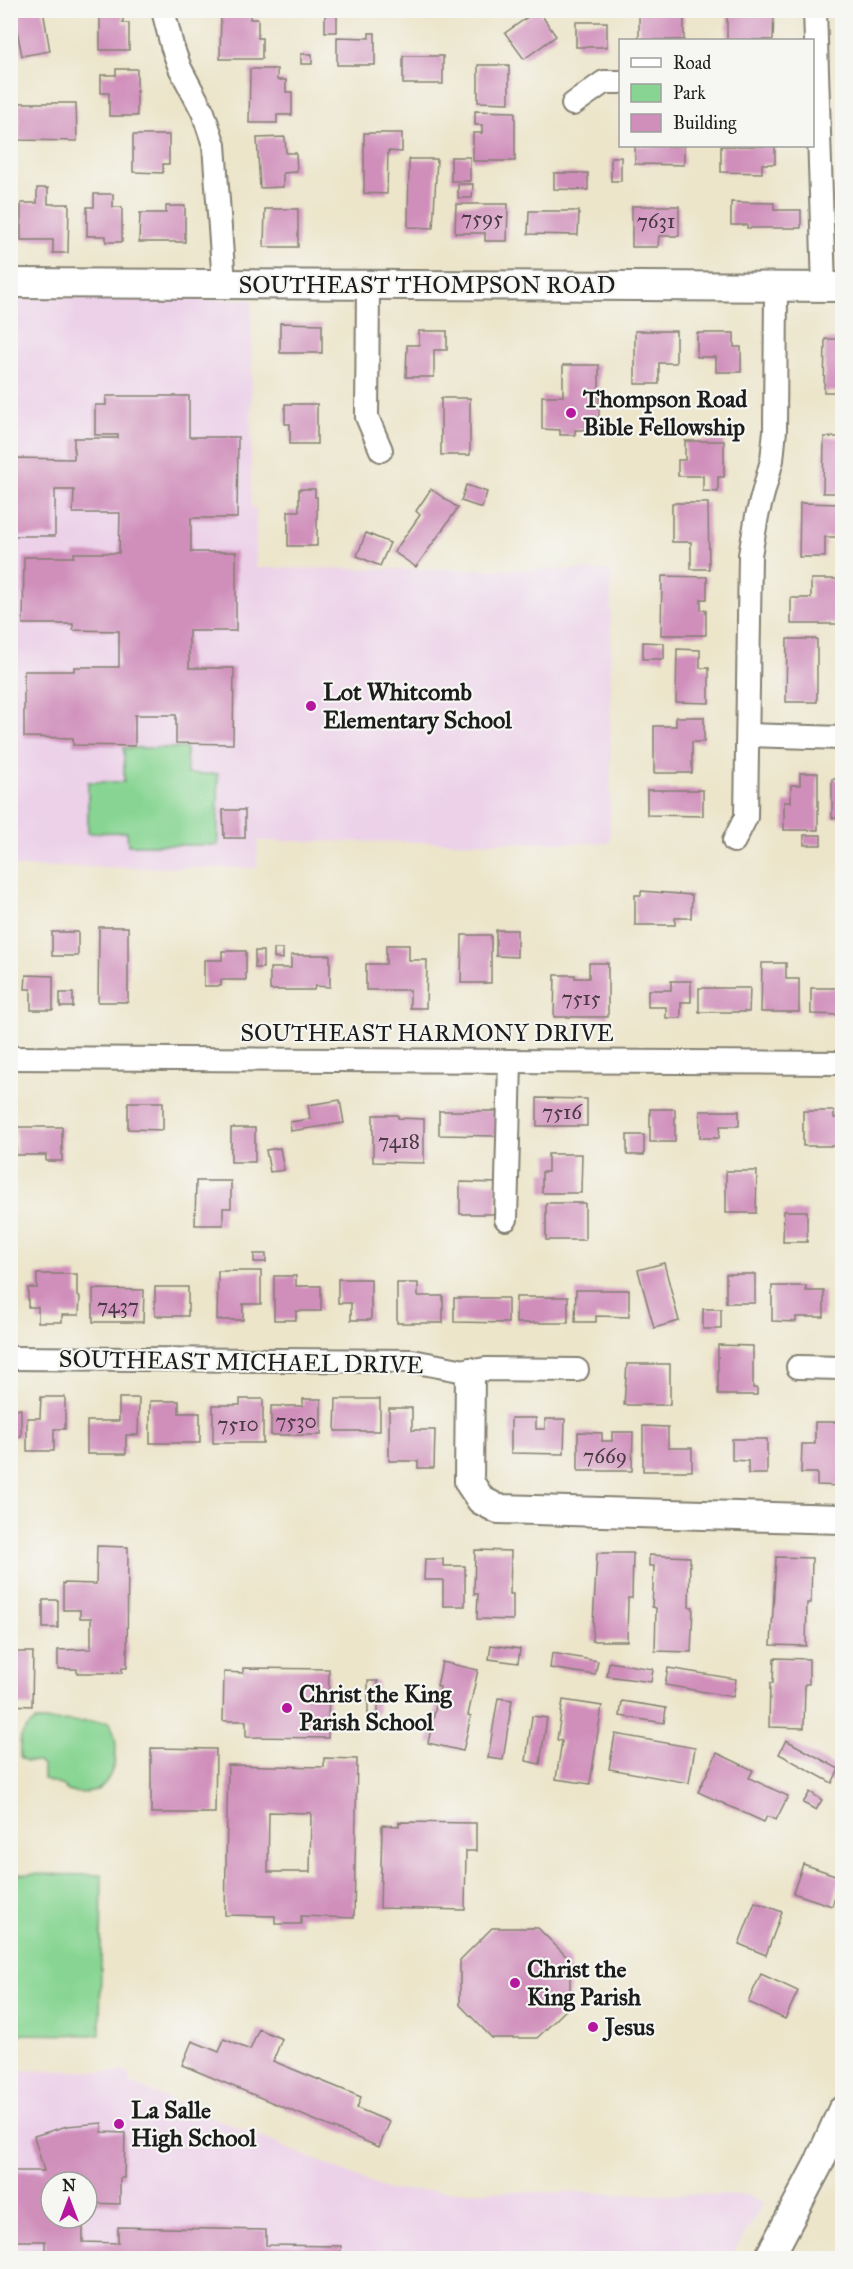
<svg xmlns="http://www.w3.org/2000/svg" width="853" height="2269" viewBox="0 0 853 2269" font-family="'IM FELL Great Primer',serif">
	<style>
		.built { fill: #ecd1e9; fill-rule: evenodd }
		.green { fill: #88d593; stroke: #527858; stroke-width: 1.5 }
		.building { fill: #d08fbb; fill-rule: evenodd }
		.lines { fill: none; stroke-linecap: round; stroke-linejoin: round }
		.minor-casing { stroke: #848073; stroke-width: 26 }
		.tertiary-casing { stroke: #848073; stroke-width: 32 }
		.minor { stroke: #fff; stroke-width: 22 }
		.tertiary { stroke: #fff; stroke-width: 28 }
		.poi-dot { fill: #b5179e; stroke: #f6f6f2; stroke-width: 2 }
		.labels { text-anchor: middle; stroke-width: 4.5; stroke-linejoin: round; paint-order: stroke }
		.number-label { font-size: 21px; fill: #493944 }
		.street-label { font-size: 24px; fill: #1c1c1c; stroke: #f6f6f2 }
		.poi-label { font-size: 24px; font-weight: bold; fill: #1c1c1c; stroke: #f6f6f2; text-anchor: start }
	</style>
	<rect width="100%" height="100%" fill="#f6f6f2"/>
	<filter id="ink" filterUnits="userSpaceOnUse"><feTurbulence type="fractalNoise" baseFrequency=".0167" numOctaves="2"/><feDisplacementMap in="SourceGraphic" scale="12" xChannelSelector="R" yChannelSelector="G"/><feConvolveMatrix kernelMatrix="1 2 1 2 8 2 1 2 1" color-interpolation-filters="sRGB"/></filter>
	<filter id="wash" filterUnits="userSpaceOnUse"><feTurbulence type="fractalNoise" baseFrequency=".008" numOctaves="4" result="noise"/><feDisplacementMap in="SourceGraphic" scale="24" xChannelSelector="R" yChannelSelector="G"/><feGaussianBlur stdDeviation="1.35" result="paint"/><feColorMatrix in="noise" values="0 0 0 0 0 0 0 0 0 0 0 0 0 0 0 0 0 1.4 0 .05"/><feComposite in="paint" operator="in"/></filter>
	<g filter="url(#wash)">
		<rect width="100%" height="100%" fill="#ece5ca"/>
		<g class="built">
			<polygon points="11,297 252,299 251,507 256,508 256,568 611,570 610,843 258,841 257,868 11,867"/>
			<path d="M11 2070 129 2072 131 2083 388 2190 746 2195 764 2203 730 2258H11ZM51 2182H87V2218H51Z"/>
		</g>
		<g class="green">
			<polygon points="124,748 186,748 187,774 218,774 218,845 128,845 127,832 88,833 88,782 124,782"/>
			<path d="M35 1721 108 1722C123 1738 116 1786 92 1792 88 1793 73 1793 68 1791 66 1790 64 1786 61 1785 54 1783 50 1783 43 1779V1767L38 1762 26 1761 20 1757C19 1737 20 1733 35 1721Z"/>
			<polygon points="11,1874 102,1875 100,2035 11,2034"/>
		</g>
		<g id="blocks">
			<g class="building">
				<polygon points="13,10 43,10 50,51 22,56"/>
				<polygon points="100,10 123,10 123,23 129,23 129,50 100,50"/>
				<polygon points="221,10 250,10 250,19 258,19 258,38 262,38 262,59 220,59"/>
				<polygon points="325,10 346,10 346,14 337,14 337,32 325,32"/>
				<polygon points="538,10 556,36 524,59 505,33"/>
				<rect x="639" y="10" width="45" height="30"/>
				<polygon points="727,10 774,10 773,40 727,40"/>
				<rect x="576" y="22" width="31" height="25"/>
				<polygon points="369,33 375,33 375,65 337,65 337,37 369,38"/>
				<rect x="301" y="54" width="11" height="10"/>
				<rect x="403" y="56" width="40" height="28"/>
				<polygon points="478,65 509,65 509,103 478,102"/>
				<polygon points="116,69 137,69 137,116 109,116 109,93 101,93 101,75 116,75"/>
				<polygon points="250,69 277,69 277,80 286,80 286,92 292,92 292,115 277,115 277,123 249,123"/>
				<polygon points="19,103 76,103 77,141 19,140"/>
				<polygon points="475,111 515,112 515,161 473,161 473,133 482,133 482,125 475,125"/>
				<polygon points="364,133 402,133 402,152 388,151 387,194 364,193"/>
				<polygon points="133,135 169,135 169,164 163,164 163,173 133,172"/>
				<polygon points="285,137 286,153 296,153 297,172 283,173 283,187 260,188 257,138"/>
				<polygon points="635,146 684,146 684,165 635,164"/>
				<polygon points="721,146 775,146 775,164 762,164 762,173 721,172"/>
				<rect x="451" y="157" width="19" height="24"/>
				<rect x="611" y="157" width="10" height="24"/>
				<polygon points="409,159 437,159 433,228 408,227"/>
				<polygon points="554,173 588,173 588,190 554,189"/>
				<polygon points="458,184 473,184 472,198 458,198"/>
				<polygon points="37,188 48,188 48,204 69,204 68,253 53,253 53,240 21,240 21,203 37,203"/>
				<polygon points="94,194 113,194 113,207 122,207 122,242 106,242 106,236 87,236 87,207 94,207"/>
				<polygon points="731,202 774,203 774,210 801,210 801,228 747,228 747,225 731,225"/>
				<polygon points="456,204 508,204 507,241 485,241 485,233 455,233"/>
				<polygon points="166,206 185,206 185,242 139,242 140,213 166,213"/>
				<polygon points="632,206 679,206 679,236 659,236 658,247 632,247"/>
				<polygon points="265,209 298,209 298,247 264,247"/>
				<polygon points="529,211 579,211 578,235 528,234"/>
				<polygon points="280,323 322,324 322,353 280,353"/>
				<polygon points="419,331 447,331 447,350 434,350 434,377 406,377 407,345 419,345"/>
				<polygon points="635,331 676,331 676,363 659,363 659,384 635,384"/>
				<polygon points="697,333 734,333 734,347 741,347 741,372 716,372 716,357 697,357"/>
				<polygon points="825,339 842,339 842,392 824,392"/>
				<polygon points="563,365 599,365 599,430 575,430 575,435 560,435 560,430 542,429 542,396 563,396"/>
				<polygon points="106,396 189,396 189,437 238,437 237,518 191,518 191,552 236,552 236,631 189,631 189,668 234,668 233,744 176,743 176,715 135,715 135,746 73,745 73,738 24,737 24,671 74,671 74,667 119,667 119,631 73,630 73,624 23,624 24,557 74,557 74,553 119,553 120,513 73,513 74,490 55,490 55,536 10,536 10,458 74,459 74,438 118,438 118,435 95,435 95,405 106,405"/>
				<rect x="441" y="398" width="29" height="57"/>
				<polygon points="285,404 317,404 317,444 290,444 290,424 285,424"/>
				<polygon points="824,437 842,437 842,493 823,493"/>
				<polygon points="685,441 724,441 724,477 718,477 718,492 703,491 703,476 678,476 678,460 685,460"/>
				<polygon points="466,485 487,492 482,508 461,501"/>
				<polygon points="299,489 315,489 315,497 317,497 317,546 288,546 288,511 299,511"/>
				<polygon points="431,489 458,508 416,567 394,552 420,515 416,511"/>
				<polygon points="672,503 708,503 709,569 691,569 691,542 672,542"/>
				<polygon points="800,503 842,504 842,537 825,537 825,557 799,557"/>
				<polygon points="366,533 390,543 380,566 357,556"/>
				<polygon points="662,576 707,577 707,599 701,599 701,610 706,610 706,635 661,635"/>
				<polygon points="811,579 841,579 840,624 791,624 791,598 811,598"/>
				<polygon points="787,639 817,639 817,702 786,702"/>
				<polygon points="643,642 664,643 664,659 643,659"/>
				<polygon points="677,649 700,650 700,668 709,668 709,703 676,702"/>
				<polygon points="676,717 704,717 704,742 692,742 692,773 654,773 654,726 676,726"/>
				<polygon points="800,773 818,773 818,830 784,830 784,802 791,802 791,785 800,785"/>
				<rect x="832" y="779" width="10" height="39"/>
				<polygon points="647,790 703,790 703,816 647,815"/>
				<polygon points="223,810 245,810 245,838 224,838"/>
				<rect x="804" y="835" width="17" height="10"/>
				<polygon points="641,891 692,895 691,918 675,918 675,925 635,925 635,895 641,895"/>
				<polygon points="99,927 128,927 128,1002 98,1002"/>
				<polygon points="496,930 517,930 517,957 496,956"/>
				<rect x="52" y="932" width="26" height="24"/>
				<polygon points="462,935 491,935 491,983 461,983"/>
				<polygon points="386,945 409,945 409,960 427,960 426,1008 410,1008 410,990 366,990 366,964 386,964"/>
				<polygon points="274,949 283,949 283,959 274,958"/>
				<polygon points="222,951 246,951 246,980 221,980 221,986 204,986 204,960 222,960"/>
				<rect x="255" y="951" width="8" height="17"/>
				<polygon points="291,955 330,955 330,987 315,986 314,990 270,990 270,968 291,968"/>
				<polygon points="589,963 608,963 608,1017 554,1017 555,975 575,975 575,978 589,978"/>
				<polygon points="762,963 786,963 786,979 799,979 799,1012 761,1012"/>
				<polygon points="26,975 53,976 53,1010 31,1010 31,989 25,989"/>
				<polygon points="671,981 691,981 691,1002 681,1002 681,1018 666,1018 666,1007 648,1007 648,990 671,990"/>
				<polygon points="699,988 750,988 749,1012 699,1012"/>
				<polygon points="811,988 842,988 842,1015 811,1014"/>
				<rect x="60" y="993" width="13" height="14"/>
				<polygon points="537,1098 587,1099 587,1126 537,1126"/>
				<polygon points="340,1100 344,1123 291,1131 290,1122 310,1119 308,1105"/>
				<polygon points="128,1102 163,1102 163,1130 128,1129"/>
				<rect x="650" y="1109" width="25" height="33"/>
				<polygon points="439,1111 497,1111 497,1136 439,1135"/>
				<polygon points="700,1111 739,1111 739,1126 720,1126 719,1138 700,1138"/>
				<polygon points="803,1111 834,1111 834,1118 842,1118 842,1146 803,1146"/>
				<polygon points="373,1115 398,1115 398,1118 424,1119 424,1163 373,1162"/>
				<polygon points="16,1127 62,1127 62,1161 46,1161 46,1155 16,1155"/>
				<rect x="231" y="1128" width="24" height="34"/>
				<rect x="627" y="1135" width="17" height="20"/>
				<polygon points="280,1148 284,1170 270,1172 266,1150"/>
				<polygon points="548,1154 582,1154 581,1193 542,1193 542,1172 548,1172"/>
				<polygon points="726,1171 757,1171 756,1213 726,1213"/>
				<polygon points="196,1181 231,1181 231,1208 223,1208 223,1225 195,1225"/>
				<polygon points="460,1182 497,1183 497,1214 460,1214"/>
				<rect x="546" y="1203" width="39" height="37"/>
				<polygon points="784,1211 807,1211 807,1242 783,1242"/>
				<rect x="254" y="1254" width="12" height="8"/>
				<polygon points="664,1263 679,1321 654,1328 638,1270"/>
				<polygon points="218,1271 261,1271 261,1304 243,1304 243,1320 217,1320"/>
				<rect x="10" y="1272" width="4" height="45"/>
				<polygon points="37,1274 77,1274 77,1296 80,1297 79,1315 62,1315 62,1322 38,1322 38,1307 28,1307 28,1288 37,1288"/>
				<rect x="726" y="1274" width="29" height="29"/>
				<polygon points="274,1276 296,1276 296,1286 321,1286 321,1311 296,1311 296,1320 274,1320"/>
				<polygon points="338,1279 371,1279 371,1320 351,1320 351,1303 338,1303"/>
				<polygon points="397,1283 418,1283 418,1296 443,1296 443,1323 397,1323"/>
				<polygon points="772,1286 806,1286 806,1291 824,1291 824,1317 796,1317 796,1322 772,1321"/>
				<rect x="155" y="1287" width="33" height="29"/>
				<polygon points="93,1289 144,1290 143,1322 93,1322"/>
				<polygon points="576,1290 629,1290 629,1317 596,1316 596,1322 575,1322"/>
				<rect x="516" y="1297" width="52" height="26"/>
				<polygon points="454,1298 508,1298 508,1323 454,1322"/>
				<rect x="703" y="1309" width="18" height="20"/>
				<polygon points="718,1345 753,1346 753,1388 757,1388 757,1395 718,1395"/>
				<polygon points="627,1364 670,1364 670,1405 624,1405"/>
				<polygon points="41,1397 65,1397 65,1429 54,1429 54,1451 27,1451 27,1418 40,1418"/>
				<polygon points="119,1398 139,1398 138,1435 126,1435 126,1454 87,1454 87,1421 119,1421"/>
				<polygon points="240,1399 263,1399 263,1443 213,1443 213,1405 240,1405"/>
				<polygon points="303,1399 321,1399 321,1435 271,1435 271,1406 303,1406"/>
				<polygon points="336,1399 380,1399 380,1431 335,1431"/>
				<polygon points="150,1401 179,1401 179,1413 200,1413 200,1443 150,1443"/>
				<polygon points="389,1408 412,1408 412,1430 435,1430 434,1468 418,1468 418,1461 389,1461"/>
				<rect x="10" y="1409" width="11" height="28"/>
				<polygon points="511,1418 536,1418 536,1429 545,1429 545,1419 565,1419 564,1454 511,1453"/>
				<polygon points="815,1422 841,1422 841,1486 817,1485 817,1473 801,1473 802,1444 815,1444"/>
				<polygon points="643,1426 668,1427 668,1448 692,1448 692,1471 643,1471"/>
				<polygon points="578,1432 602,1433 602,1441 612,1441 612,1432 633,1432 632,1471 578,1471"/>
				<polygon points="732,1439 767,1439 767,1474 748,1474 748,1461 732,1460"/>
				<polygon points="97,1546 128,1547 127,1668 122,1668 122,1673 77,1673 77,1669 58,1669 58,1650 91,1649 91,1618 80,1618 80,1610 63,1610 63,1583 96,1584"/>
				<polygon points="475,1550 511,1551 510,1594 513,1594 513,1620 477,1619 478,1594 474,1594"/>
				<polygon points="597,1553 633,1553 632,1598 628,1598 627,1641 592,1641"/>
				<polygon points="649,1555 690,1557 689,1607 693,1607 691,1652 655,1651 656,1608 652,1607 654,1566 649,1566"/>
				<polygon points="776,1557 812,1558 811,1603 807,1603 806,1646 771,1645"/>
				<polygon points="425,1559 443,1559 443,1566 465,1566 465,1606 443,1606 443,1580 424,1580"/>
				<rect x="43" y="1600" width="15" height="28"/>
				<polygon points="491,1645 520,1649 518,1663 489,1659"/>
				<polygon points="10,1652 33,1652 32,1706 10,1705"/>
				<polygon points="552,1653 598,1661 595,1675 550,1668"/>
				<polygon points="774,1658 809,1659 809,1684 805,1684 804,1728 769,1727 770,1683 773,1683"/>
				<polygon points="442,1662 478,1670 468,1715 471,1716 463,1751 428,1743 440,1687 437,1686"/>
				<polygon points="609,1662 653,1669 651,1682 607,1676"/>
				<polygon points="243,1668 329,1669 328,1738 246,1737 246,1721 223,1721 224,1672 243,1673"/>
				<polygon points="668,1668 736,1679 733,1697 665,1685"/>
				<rect x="368" y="1681" width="10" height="33"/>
				<polygon points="498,1698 512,1700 503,1760 488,1758"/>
				<polygon points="563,1700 602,1706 590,1784 556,1779 562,1741 557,1740"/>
				<polygon points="622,1701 666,1708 664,1723 620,1716"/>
				<polygon points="532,1716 547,1718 540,1764 526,1761"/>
				<polygon points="615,1734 695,1748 689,1783 609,1769"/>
				<polygon points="786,1740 839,1769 832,1783 779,1754"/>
				<polygon points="151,1748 216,1749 215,1813 151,1813"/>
				<polygon points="717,1753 753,1770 749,1778 788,1796 776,1820 767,1816 764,1822 698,1792"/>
				<path d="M324 1758 357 1759 354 1918 301 1916V1924H275V1916L225 1915 228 1765 324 1767ZM269 1812 311 1813 310 1872H268Z"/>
				<polygon points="810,1792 822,1800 816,1810 803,1803"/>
				<polygon points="399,1822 476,1823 476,1851 466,1851 465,1910 380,1908 382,1825 399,1826"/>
				<polygon points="803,1864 841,1877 832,1906 793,1893"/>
				<polygon points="755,1902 782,1912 766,1955 739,1944"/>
				<polygon points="492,1928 538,1928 570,1960 570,2006 537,2038 492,2038 460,2005 460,1960"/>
				<polygon points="761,1974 798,1991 785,2019 748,2002"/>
				<polygon points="259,2029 282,2039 273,2061 361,2097 357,2108 390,2122 379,2147 182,2065 192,2041 219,2052 224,2039 250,2050"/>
				<polygon points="102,2123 102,2132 125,2133 124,2178 120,2178 120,2204 87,2203 87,2182 51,2182 51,2218 83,2218 83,2242 118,2243 118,2227 266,2230 266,2245 341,2246 340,2258 45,2258 45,2241 10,2241 10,2171 44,2171 34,2136 67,2126"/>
				<rect x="820" y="2255" width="22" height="3"/>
			</g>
		</g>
	</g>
	<g filter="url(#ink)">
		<use href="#blocks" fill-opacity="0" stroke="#848073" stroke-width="1.5"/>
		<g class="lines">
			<defs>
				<g id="minor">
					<polyline points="163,10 172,46 180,68 203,112 214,145 224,283"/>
					<polyline points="815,10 824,287"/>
					<polyline points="573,104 604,82 620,82"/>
					<polyline points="368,285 367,417 381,450"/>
					<polyline points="748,735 842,738"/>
					<polyline points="734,841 746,817 750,555 757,516 772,460 775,430 776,287"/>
					<polyline points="10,1058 842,1063"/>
					<polyline points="506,1219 510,1061"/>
					<polyline points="10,1358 412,1361 470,1372 485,1369 577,1370"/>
					<polyline points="798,1367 842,1368"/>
				</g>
				<g id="tertiary">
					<polyline points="10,283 842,287"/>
					<polyline points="470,1372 469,1482 481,1500 498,1509 842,1519"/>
					<polyline points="769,2258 818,2165 842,2111"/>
				</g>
			</defs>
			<use href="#minor" class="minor-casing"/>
			<use href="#tertiary" class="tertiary-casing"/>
			<use href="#minor" class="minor"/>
			<use href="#tertiary" class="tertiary"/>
		</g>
	</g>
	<g class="poi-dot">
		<circle cx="571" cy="413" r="6"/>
		<circle cx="311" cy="706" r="6"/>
		<circle cx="287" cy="1708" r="6"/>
		<circle cx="515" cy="1983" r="6"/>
		<circle cx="593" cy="2027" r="6"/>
		<circle cx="119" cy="2124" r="6"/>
	</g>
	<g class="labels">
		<g class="number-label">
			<text x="482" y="225">7595</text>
			<text x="656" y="228">7631</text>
			<text x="581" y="1005">7515</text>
			<text x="562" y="1119">7516</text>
			<text x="399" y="1148">7418</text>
			<text x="118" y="1313">7437</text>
			<text x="296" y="1428">7530</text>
			<text x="238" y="1431">7510</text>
			<text x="605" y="1463">7669</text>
		</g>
		<g class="street-label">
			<text x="427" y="293">SOUTHEAST THOMPSON ROAD</text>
			<text x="427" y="1041">SOUTHEAST HARMONY DRIVE</text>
			<text transform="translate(241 1362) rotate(1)" y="8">SOUTHEAST MICHAEL DRIVE</text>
		</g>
		<g class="poi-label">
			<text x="583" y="407">Thompson Road<tspan x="583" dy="28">Bible Fellowship</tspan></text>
			<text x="323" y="700">Lot Whitcomb<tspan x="323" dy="28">Elementary School</tspan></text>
			<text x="299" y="1702">Christ the King<tspan x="299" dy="28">Parish School</tspan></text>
			<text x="527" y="1977">Christ the<tspan x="527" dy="28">King Parish</tspan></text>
			<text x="605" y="2035">Jesus</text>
			<text x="131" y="2118">La Salle<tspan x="131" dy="28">High School</tspan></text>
		</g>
	</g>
	<rect width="853" height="2269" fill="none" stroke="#f6f6f2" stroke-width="36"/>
	<rect x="619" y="39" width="195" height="108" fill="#f6f6f2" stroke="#9f9f9c" stroke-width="1.5"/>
	<rect x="631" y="58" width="30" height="9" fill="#ffffff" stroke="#9f9f9c" stroke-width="1.5"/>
	<text x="673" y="69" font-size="18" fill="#1c1c1c">Road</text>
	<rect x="631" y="84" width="30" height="18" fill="#88d593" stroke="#9f9f9c" stroke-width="1.5"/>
	<text x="673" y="99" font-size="18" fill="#1c1c1c">Park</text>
	<rect x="631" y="114" width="30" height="18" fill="#d08fbb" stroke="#9f9f9c" stroke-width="1.5"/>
	<text x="673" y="129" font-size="18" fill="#1c1c1c">Building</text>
	<g transform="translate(69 2200)"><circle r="28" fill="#f6f6f2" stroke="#9f9f9c" stroke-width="1.5"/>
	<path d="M0-4.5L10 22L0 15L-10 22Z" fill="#b5179e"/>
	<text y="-9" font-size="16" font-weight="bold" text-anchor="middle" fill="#1c1c1c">N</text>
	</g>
</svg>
